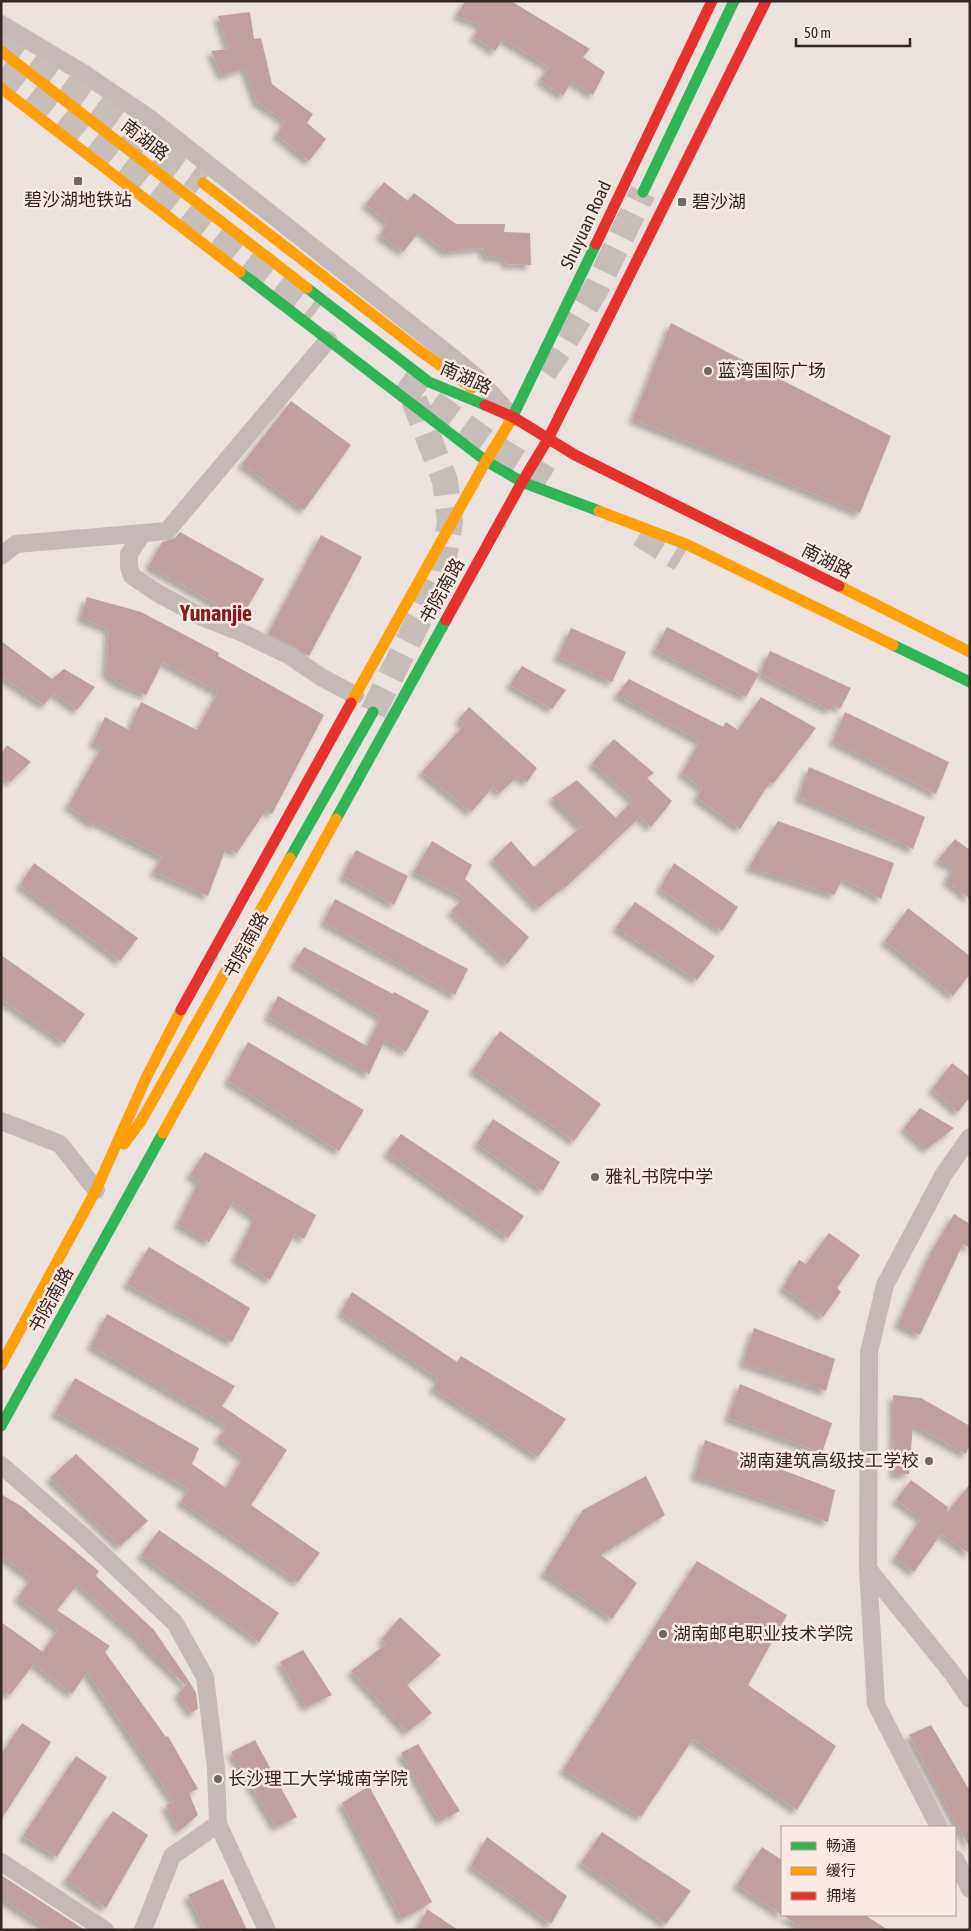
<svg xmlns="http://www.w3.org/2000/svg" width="971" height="1931" viewBox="0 0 971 1931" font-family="'Asap Condensed','Noto Sans SC',sans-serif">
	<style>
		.building { fill: #bfa09f; filter: url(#shadow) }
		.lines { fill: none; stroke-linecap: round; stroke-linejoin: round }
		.secondary-tunnel { stroke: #c6bcb8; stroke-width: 26; stroke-dasharray: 26 13; stroke-linecap: butt }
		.street { stroke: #c4b9b6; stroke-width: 18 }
		.fast { stroke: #30b455; stroke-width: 11 }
		.slow { stroke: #ff9f0a; stroke-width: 11 }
		.jam { stroke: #e5322d; stroke-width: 11 }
		.poi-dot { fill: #736765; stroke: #f9e9e3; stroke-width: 2 }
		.labels { text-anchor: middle; stroke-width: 5; stroke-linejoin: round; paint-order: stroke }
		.street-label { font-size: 18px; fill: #332625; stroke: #f9e9e3 }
		.poi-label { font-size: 18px; fill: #332625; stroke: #f9e9e3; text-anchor: start }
		.district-label { font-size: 22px; font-weight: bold; fill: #831e20; stroke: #f9e9e3 }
	</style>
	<defs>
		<filter id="shadow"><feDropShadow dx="-4.5" dy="4.5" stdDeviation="2.5" flood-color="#0004"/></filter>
	</defs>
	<rect width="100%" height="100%" fill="#ebe1dd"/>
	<g class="building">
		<polygon points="465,1 511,1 590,49 583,57 605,72 593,95 572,81 563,96 540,80 549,67 503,39 495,51 474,37 481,25 457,16"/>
		<polygon points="250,12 254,39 261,38 272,84 313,114 307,123 326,139 309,161 277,135 285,121 257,102 245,68 222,76 211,51 229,49 218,16"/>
		<polygon points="384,182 408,201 414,193 456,224 505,224 504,232 530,233 531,265 506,264 505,259 485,256 483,248 446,252 420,231 403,252 380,235 388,223 366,204"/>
		<polygon points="671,323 891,436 860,513 633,419"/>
		<polygon points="291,401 351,445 304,510 242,464"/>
		<polygon points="180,532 264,579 241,618 149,566 162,542 175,538"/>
		<polygon points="321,535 362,557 309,656 295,647 268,634"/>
		<polygon points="87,597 141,612 219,653 218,656 324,715 272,814 266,810 237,853 226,848 208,896 154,872 162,857 96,822 94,825 68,806 102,747 93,743 105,717 129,730 141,702 197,730 218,692 163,662 146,695 118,683 106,673 109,629 81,618"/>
		<polygon points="667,627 759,674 746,697 655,650"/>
		<polygon points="571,628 626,652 612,682 558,657"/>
		<polygon points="1,641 52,679 64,669 95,687 77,710 54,693 44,705 1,676"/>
		<polygon points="770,651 851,688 840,709 833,705 830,710 760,674"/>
		<polygon points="522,666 566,690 552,709 510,685"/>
		<polygon points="629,679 723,727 726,722 738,730 761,697 816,728 773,784 770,782 740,829 697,798 702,788 682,773 700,741 617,695"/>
		<polygon points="469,707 537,768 527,782 518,776 500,793 493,787 471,812 422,772 464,725 459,719"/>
		<polygon points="845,712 949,762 936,794 833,741"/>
		<polygon points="614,739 654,773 647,778 672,801 651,827 640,817 565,888 564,887 538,908 493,859 511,841 534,867 581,827 552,798 577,780 616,818 633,800 592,763"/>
		<polygon points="7,745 31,762 10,782 1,776 1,754"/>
		<polygon points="809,767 925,817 913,849 799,797"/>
		<polygon points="778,821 894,863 881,899 843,879 834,895 749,867"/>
		<polygon points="955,839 970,850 970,899 947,881 953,867 938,860"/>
		<polygon points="432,841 472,865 465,879 529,937 507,964 451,911 464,898 414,872"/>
		<polygon points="356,850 408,876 394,905 343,876"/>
		<polygon points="34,863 138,938 120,961 20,885"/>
		<polygon points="674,863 738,907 722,931 660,889"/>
		<polygon points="335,899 468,969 455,995 324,922"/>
		<polygon points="635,902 715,956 697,980 616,928"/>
		<polygon points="908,908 970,956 970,974 953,996 885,941"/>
		<polygon points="304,947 393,994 394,992 429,1011 406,1052 385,1040 369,1074 268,1017 278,996 367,1046 381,1017 294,964"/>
		<polygon points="1,955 85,1014 64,1043 1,999"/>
		<polygon points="500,1031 601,1104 574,1141 473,1070"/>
		<polygon points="248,1042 364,1110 339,1151 228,1081"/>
		<polygon points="952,1063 970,1077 970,1097 958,1112 932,1089"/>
		<polygon points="920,1108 954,1128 927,1149 904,1128"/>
		<polygon points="493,1119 560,1162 543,1191 477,1144"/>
		<polygon points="401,1134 524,1216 508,1238 387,1153"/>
		<polygon points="205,1152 316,1215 304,1239 295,1234 270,1280 235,1258 255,1217 233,1202 209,1242 178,1224 199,1181 190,1175"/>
		<polygon points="954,1214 970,1224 970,1248 963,1244 920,1335 898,1324 931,1252"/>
		<polygon points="829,1233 860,1255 837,1288 841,1292 823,1317 783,1288 799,1260 806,1264"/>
		<polygon points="149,1247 250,1308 232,1342 127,1284"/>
		<polygon points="352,1292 457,1362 461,1356 566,1419 538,1457 433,1388 439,1379 341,1313"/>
		<polygon points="107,1314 235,1386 222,1406 287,1450 251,1505 320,1553 298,1582 181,1502 189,1489 55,1413 75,1378 199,1448 192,1464 226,1488 243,1457 218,1438 227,1426 91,1346"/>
		<polygon points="754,1328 835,1359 826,1391 743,1363"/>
		<polygon points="740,1384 832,1423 822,1453 728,1418"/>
		<polygon points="893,1395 921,1398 970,1426 970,1443 966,1454 913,1425 909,1474 894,1475"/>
		<polygon points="705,1440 835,1490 828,1522 695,1476"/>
		<polygon points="76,1454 148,1521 120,1546 50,1478"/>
		<polygon points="646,1476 665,1515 601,1555 637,1583 612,1619 544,1573 583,1510"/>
		<polygon points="911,1480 948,1507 947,1512 970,1484 970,1554 941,1534 914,1572 895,1558 921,1518 896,1500"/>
		<polygon points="1,1494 21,1506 99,1571 96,1576 154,1630 189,1681 185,1685 142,1644 135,1634 133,1635 78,1584 57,1610 110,1646 105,1652 166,1737 168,1736 198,1789 189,1793 198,1815 179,1831 166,1805 174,1802 87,1672 72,1694 34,1664 10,1695 1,1689 1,1622 43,1652 58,1629 18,1598 31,1578 1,1555"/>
		<polygon points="159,1530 279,1613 259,1642 141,1555"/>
		<polygon points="697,1561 787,1615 748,1685 836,1746 797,1810 693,1739 641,1817 563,1770"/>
		<polygon points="400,1617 441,1655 407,1685 432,1713 407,1732 351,1671 386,1644 382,1639"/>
		<polygon points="303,1650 332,1695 306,1707 280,1662"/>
		<polygon points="189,1681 196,1693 198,1709 191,1713 178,1694"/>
		<polygon points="22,1723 51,1742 1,1820 1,1755"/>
		<polygon points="931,1725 970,1791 970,1848 909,1735"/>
		<polygon points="255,1740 297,1817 276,1827 231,1752"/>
		<polygon points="418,1744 460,1811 440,1821 401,1753"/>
		<polygon points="76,1756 107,1777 57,1857 23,1836"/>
		<polygon points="369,1786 432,1902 402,1919 342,1803"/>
		<polygon points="113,1811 148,1835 106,1908 66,1880"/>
		<polygon points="602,1832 691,1891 666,1924 581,1863"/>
		<polygon points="487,1837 567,1896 551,1924 471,1866"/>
		<polygon points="762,1847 782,1860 782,1915 737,1885"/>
		<polygon points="1,1875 85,1930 50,1930 1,1898"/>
		<polygon points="223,1879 247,1930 205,1930 188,1895"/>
		<polygon points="427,1909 458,1930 417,1930"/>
		<polygon points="782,1915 865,1915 888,1930 805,1930"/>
	</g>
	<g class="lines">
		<g class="secondary-tunnel">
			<polyline points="1,38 203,183"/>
			<polyline points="1,69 315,313"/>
			<polyline points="544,372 565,341 597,287 643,192"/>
			<polyline points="401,380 491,445 548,480"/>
			<polyline points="640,534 681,559"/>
			<polyline points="373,712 441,575 450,522 445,481 414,400"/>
		</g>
		<g class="street">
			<polyline points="1,24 83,73 152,120 452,357 476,377 508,412"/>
			<polyline points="143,533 129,554 129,567 132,576 159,594 202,617 243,633 290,656 321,677 355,695"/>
			<polyline points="1,556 16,544 167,531 328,340"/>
			<polyline points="1,1121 60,1144 96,1190"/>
			<polyline points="1,1465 83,1536 175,1623 205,1677 216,1768 218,1824 267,1930"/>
			<polyline points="868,1569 953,1674 970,1699"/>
			<polyline points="939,1827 876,1704 868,1569 869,1352 885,1285 944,1174 970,1137"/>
			<polyline points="955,1859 970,1889"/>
			<polyline points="1,1862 105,1930"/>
			<polyline points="143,1930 172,1856 218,1824"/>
		</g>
		<g class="fast">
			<polyline points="643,192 734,1"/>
			<polyline points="240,272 486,461 522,482 599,511"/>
			<polyline points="307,288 429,382 485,405"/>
			<polyline points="510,422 596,244"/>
			<polyline points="893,645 970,682"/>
			<polyline points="336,819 446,620"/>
			<polyline points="290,858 373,712"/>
			<polyline points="1,1426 163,1133"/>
		</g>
		<g class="slow">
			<polyline points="1,51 307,288"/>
			<polyline points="1,88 240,272"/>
			<polyline points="203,183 420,351 472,388"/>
			<polyline points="599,511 688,545 893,645"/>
			<polyline points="839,586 970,652"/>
			<polyline points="351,703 486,461 510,422"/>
			<polyline points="163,1133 336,819"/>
			<polyline points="124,1144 141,1121 290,858"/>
			<polyline points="1,1365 96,1190 146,1078 181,1010"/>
		</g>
		<g class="jam">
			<polyline points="596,244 712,1"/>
			<polyline points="485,405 513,417 575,455 839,586"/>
			<polyline points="548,439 766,1"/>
			<polyline points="522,482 548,439"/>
			<polyline points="446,620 522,482"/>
			<polyline points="181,1010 351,703"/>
		</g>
	</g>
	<g class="poi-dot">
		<rect x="73" y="176" width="10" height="10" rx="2.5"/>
		<rect x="677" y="197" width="10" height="10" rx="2.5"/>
		<circle cx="708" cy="371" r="5"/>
		<circle cx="595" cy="1177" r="5"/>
		<circle cx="929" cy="1461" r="5"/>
		<circle cx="663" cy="1634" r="5"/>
		<circle cx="218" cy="1779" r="5"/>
	</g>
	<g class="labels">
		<g class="street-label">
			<text transform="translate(145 140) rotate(38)" y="6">南湖路</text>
			<text transform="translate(586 225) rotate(-65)" y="6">Shuyuan Road</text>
			<text transform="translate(466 378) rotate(24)" y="6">南湖路</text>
			<text transform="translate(827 561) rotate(27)" y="6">南湖路</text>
			<text transform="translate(442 591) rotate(-61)" y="6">书院南路</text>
			<text transform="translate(246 945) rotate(-61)" y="6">书院南路</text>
			<text transform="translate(51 1300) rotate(-61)" y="6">书院南路</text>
		</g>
		<g class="poi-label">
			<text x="78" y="206" text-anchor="middle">碧沙湖地铁站</text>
			<text x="692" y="208">碧沙湖</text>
			<text x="718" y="377">蓝湾国际广场</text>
			<text x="605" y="1183">雅礼书院中学</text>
			<text x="919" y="1467" text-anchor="end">湖南建筑高级技工学校</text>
			<text x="673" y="1640">湖南邮电职业技术学院</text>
			<text x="228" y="1785">长沙理工大学城南学院</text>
		</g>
		<g class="district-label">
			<text x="216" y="621">Yunanjie</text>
		</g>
	</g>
	<rect width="971" height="1931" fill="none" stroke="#332625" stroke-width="5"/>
	<rect x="781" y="1826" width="175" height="90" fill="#f9e9e3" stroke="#aa9b97"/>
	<rect x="791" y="1842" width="25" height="8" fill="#30b455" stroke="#aa9b97"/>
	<text x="826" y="1851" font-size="15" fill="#332625">畅通</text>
	<rect x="791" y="1867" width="25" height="8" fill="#ff9f0a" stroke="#aa9b97"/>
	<text x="826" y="1876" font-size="15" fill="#332625">缓行</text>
	<rect x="791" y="1892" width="25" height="8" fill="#e5322d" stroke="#aa9b97"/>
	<text x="826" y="1901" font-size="15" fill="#332625">拥堵</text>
	<path d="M796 38v8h114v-8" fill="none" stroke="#332625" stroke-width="2.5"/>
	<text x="804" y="38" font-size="15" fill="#332625" stroke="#f9e9e3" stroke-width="4" paint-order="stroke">50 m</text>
</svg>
